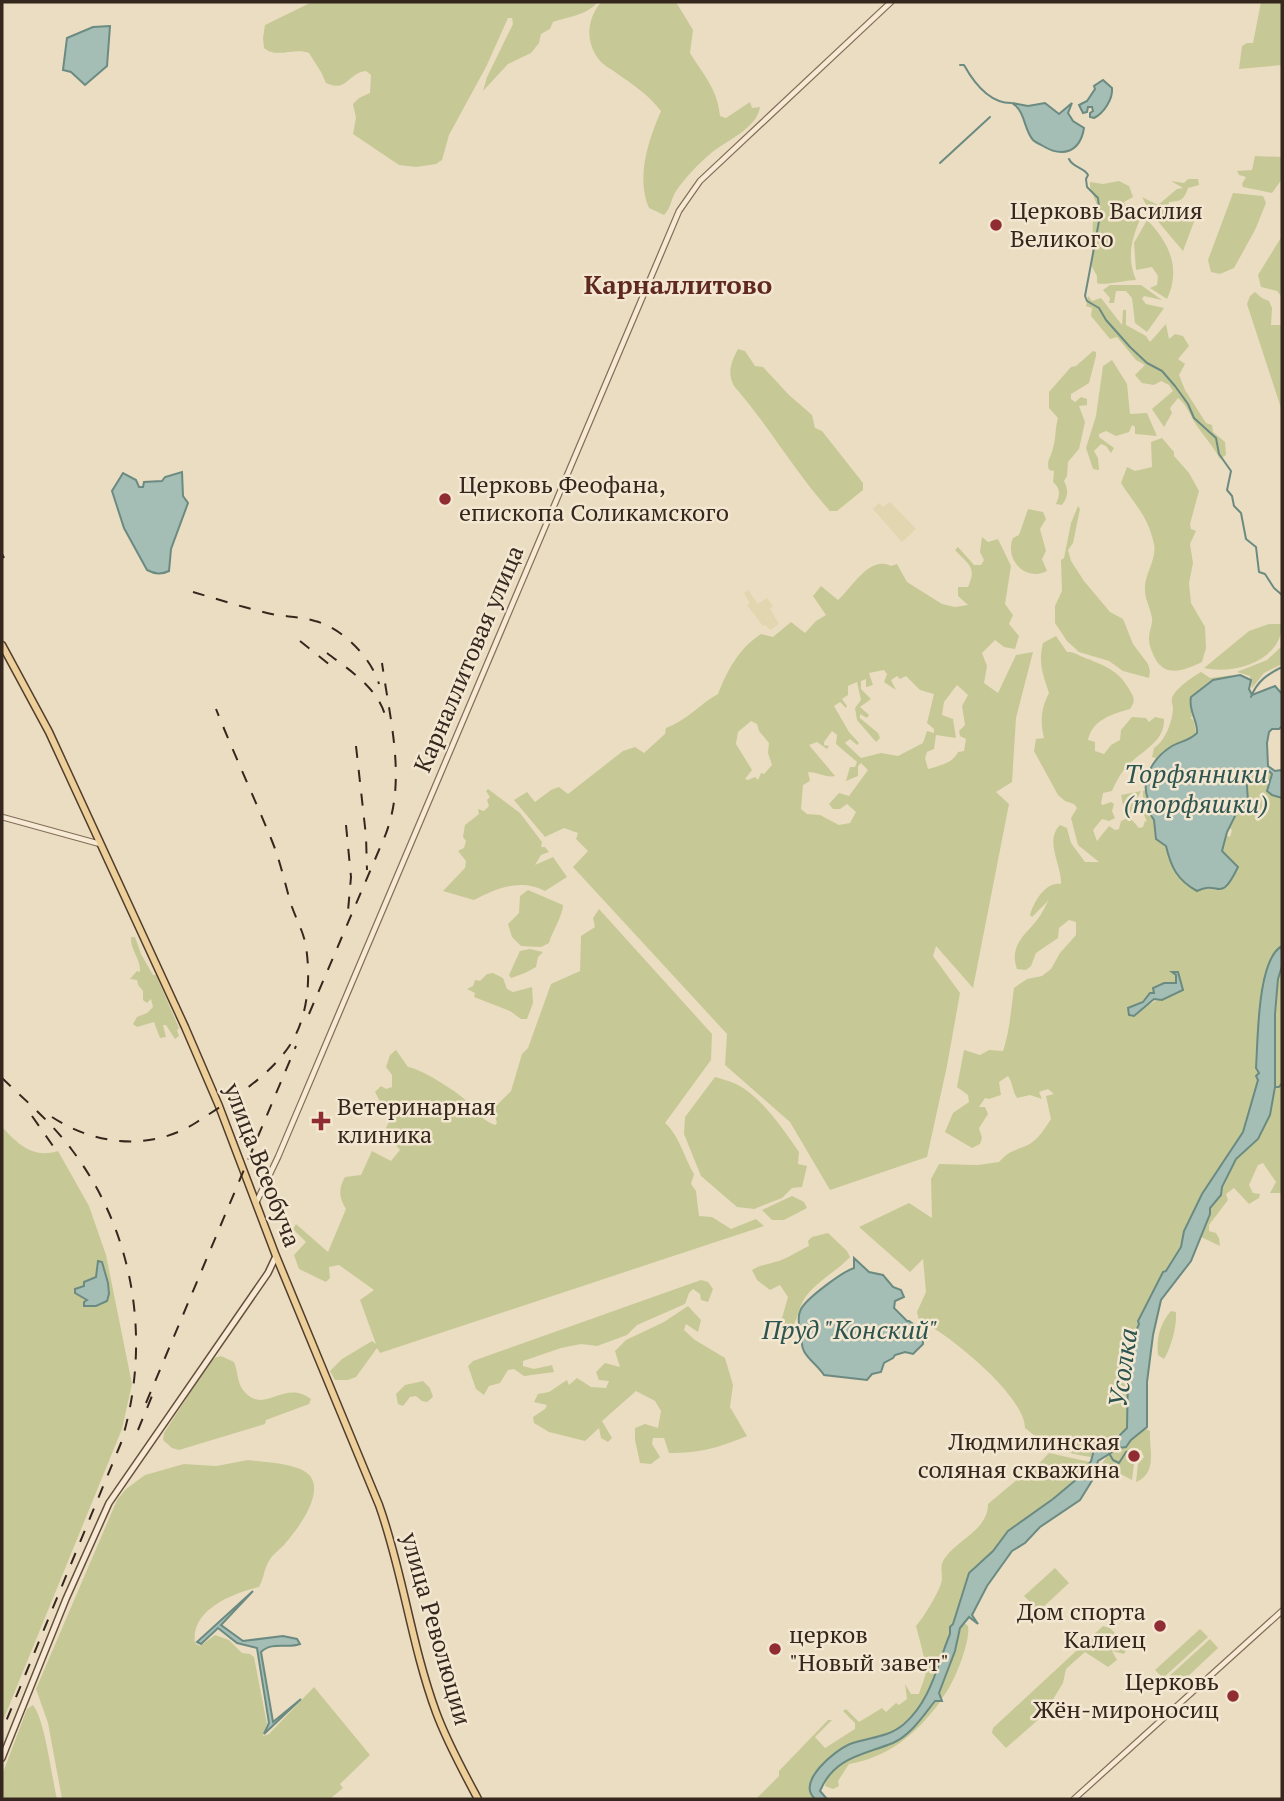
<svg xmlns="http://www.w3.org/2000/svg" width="1284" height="1801" viewBox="0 0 1284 1801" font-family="'PT Serif',serif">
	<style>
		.farmland { fill: #e1d6af }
		.green { fill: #c6c996; fill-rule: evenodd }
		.water { fill: #a4beb5; stroke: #6b8b82; stroke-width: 2 }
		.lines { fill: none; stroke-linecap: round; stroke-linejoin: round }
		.stream { stroke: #6b8b82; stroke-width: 2 }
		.tertiary-casing { stroke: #846e5a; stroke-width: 7 }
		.secondary-casing { stroke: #664f3d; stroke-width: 8 }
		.primary-casing { stroke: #523d2e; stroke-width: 9 }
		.tertiary { stroke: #f7ead4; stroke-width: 4.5 }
		.secondary { stroke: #f7ead4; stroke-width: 5 }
		.primary { stroke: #edcf9a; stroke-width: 6 }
		.rail { stroke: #35271d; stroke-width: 2; stroke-dasharray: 12 12; stroke-linecap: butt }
		.poi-dot { fill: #902d33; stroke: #f3e7d1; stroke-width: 2.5 }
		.labels { text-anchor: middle; stroke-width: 5; stroke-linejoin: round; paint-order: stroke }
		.poi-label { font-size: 24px; fill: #35271d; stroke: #f3e7d1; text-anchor: start }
		.street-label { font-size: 24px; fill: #35271d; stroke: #f3e7d1 }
		.neighbourhood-label { font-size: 26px; font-weight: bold; fill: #5f291f; stroke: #f3e7d1 }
		.water-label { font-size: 26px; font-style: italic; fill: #2d544f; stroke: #f3e7d1 }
	</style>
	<rect width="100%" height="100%" fill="#ebddc1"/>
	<g class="farmland">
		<polygon points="890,502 916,529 902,542 873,509 879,503 883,507"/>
		<polygon points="748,590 758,604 767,598 773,606 770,609 779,624 770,630 765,625 763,626 747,605 750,603 744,593"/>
	</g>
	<g class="green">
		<path d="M312 2H598C585 16 570 16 553 22L550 29 541 34 539 43 531 53 508 64 483 91 487 77 513 24 512 18H508L486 67 449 135 442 160 436 164 416 167 399 165 353 134 356 118 353 104 359 98 370 93 371 75 366 71C347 73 348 93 326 83L321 72 309 53C295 47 276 59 264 48L263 38 265 25Z"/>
		<path d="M601 2H676L693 30 690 53C703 74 718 90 720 116L726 118 750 102 752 108 760 107C757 129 725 141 710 154 698 164 685 178 676 191 671 199 671 208 664 215L649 208C636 177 648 141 661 111 648 94 632 84 615 72 611 69 605 66 601 62 585 44 586 20 601 2Z"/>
		<polygon points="1261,2 1282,2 1282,65 1239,69 1242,46 1247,43 1253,43"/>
		<polygon points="1255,156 1282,157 1282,179 1272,193 1243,187 1242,184 1246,177 1239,175 1237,171 1252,170"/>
		<path d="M1188 179H1198L1199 185 1188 188C1184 200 1181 201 1169 202L1166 215 1171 219 1176 218V212L1191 211 1195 219 1183 251 1150 212 1142 197 1158 205 1177 189 1183 188 1171 181 1184 183Z"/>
		<path d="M1119 181 1129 186 1133 197 1124 202 1126 207 1138 210 1142 215C1132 237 1126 256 1136 280 1126 280 1104 286 1097 283V276L1092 267 1093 210 1097 205 1090 187V182L1103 184Z"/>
		<polygon points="1233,193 1263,196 1266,203 1255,230 1234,268 1220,274 1211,272 1208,260"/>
		<path d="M1147 220C1170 243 1181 269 1167 299L1150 288 1157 285 1158 276 1152 267 1136 270 1134 243Z"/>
		<polygon points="1282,236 1282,297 1277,291 1261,287 1258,275"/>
		<polygon points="1110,285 1141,285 1162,300 1144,296 1142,299 1146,304 1164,308 1147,332 1135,323 1132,298 1126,291 1116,291 1114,303 1109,303 1110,298 1103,290"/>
		<polygon points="1255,292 1262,298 1269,301 1272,308 1271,325 1282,325 1282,411 1247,304 1250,296"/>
		<path d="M1088 296 1092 301 1101 298 1122 325 1123 310H1126V325L1146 336 1150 342 1166 324 1169 339 1175 334 1183 336 1189 346 1178 359 1185 364 1179 375 1185 390 1206 423 1212 425 1213 432 1225 442 1226 455 1220 459C1214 447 1205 438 1197 426 1190 416 1188 406 1178 398L1170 408 1172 413 1164 427 1152 409 1173 391 1169 385 1161 381 1154 385 1142 383 1135 375 1145 365 1136 360 1117 337 1110 339 1091 316 1092 308 1086 306Z"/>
		<path d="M738 349 745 351 755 366 763 367 789 395 812 415 815 428 822 431 863 483V490L837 511H830C795 472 769 426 734 386 727 373 731 362 738 349Z"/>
		<path d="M1093 351 1096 352V356L1089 383 1071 394V399L1075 402 1081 397 1087 399V405L1079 406 1085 422 1079 449 1068 462 1067 476 1064 481C1069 490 1068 497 1062 505L1056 504C1060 495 1061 489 1053 482L1054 471 1049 470C1046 460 1051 458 1053 448 1056 438 1055 428 1058 418L1049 408V392L1071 367 1076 366Z"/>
		<polygon points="1112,360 1127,384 1130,414 1147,413 1157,436 1135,434 1135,427 1132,425 1129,432 1116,436 1106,431 1099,434 1099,437 1114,448 1111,453 1106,446 1101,444 1094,451 1098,458 1099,470 1093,469 1086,448 1096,416 1103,366"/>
		<path d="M1162 438 1174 452V456L1189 473 1199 491 1190 524 1191 529 1196 531 1190 544 1193 563 1189 583 1191 603 1205 627 1206 648 1202 662C1183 671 1163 679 1153 654 1151 649 1149 645 1149 639 1149 631 1153 624 1152 618 1150 606 1144 599 1145 586 1146 572 1157 558 1154 544 1148 516 1135 505 1121 483L1127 467 1135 471 1152 467 1151 442Z"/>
		<polygon points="1078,506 1080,509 1073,543 1068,550 1071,561 1084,581 1110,612 1123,619 1133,644 1148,664 1150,671 1149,678 1123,671 1109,661 1079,652 1067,641 1055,623 1055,606 1062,591 1061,560 1064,558 1071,523"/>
		<path d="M1028 509 1043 512 1046 519 1040 529 1046 551 1042 559 1047 571C1026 582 1004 560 1013 538L1019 535Z"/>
		<path d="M982 537 988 542 998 539 1011 566 1005 604 1013 615 1009 624 1019 636 1015 649 1004 647 995 640 982 653 987 666 984 683 998 693 1016 655 1033 652 1016 718 1012 782 996 792 1009 804 973 988 936 946 933 956 960 993 947 1066 927 1157 830 1190 790 1122 725 1065 727 1034 573 867 588 851 576 839 578 833 564 828 545 837 514 800 527 792 535 802 551 790 559 787 568 794 623 751 635 747 644 753 665 734 666 728C689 719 697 706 718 694 727 671 739 648 761 634L773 637 791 622 805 633 816 621 826 615 813 596 821 586 838 600C852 588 869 555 891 566L897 564 907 582 942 604 955 607 968 605 958 596V587H968C977 567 969 565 955 550L958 547 974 565H981L984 560 980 552ZM884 670 887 674 884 682 896 690 891 680 897 676 900 679 906 676 920 690 934 694 927 723 934 729V733L927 731 923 743 898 756 881 753 861 758 845 743 850 739 857 745 859 743 849 732 834 706 840 702 846 708 847 706 842 699 848 695V686L857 682 861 700 855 708 857 720 876 742 880 738 878 733 860 718V714L867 718 869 715 860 707 871 699 861 689V681L866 679V687L873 685 869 673ZM957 685 968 695 962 706 965 725 959 731 960 736 966 739 964 751 958 752C953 763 939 766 928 769L925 758 927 752 934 749 936 735 956 738 953 719 942 715 944 702ZM751 721 757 724 759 731 769 743 768 753 772 765 764 774 761 773 758 780 755 777 748 780 745 779 752 770 736 744 738 732ZM832 731 837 735 836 744 857 762 855 767H850L846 781 858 776V766L861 763 868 770 849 796 839 793 829 804 833 809H840L847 804 856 812 850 823 839 825 820 815 807 814 801 809 803 785 810 781 808 772C818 772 826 778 835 776L809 745 817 742 827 749 829 746 824 745V742Z"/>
		<path d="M1269 624H1282C1282 660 1235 675 1204 668L1249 631Z"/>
		<path d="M1056 636 1067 652C1074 652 1076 654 1083 657 1102 665 1118 669 1129 689 1134 697 1136 701 1130 709 1112 714 1092 720 1088 740L1095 742V751L1104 754 1111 745 1120 740 1121 730 1132 717 1146 718 1149 722 1155 717 1164 719C1165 742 1141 751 1127 766 1120 774 1116 782 1112 791L1103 793 1101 804 1103 805 1111 802 1114 804 1112 811 1115 818 1109 821 1102 819 1093 830 1097 841 1109 826 1115 830 1119 829 1121 821 1126 819 1121 795 1141 791 1130 814 1132 820 1139 828 1143 827 1145 821 1147 822 1143 812V791L1145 790 1148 799V814L1154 820 1156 839 1166 846C1171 867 1177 880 1197 891L1203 888 1219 890 1231 859 1222 851 1226 835 1230 837 1232 830 1229 828 1237 812 1246 809V774L1268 771 1272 774V795L1282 798V946C1256 960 1258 1040 1256 1068L1259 1073 1254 1099 1243 1132 1203 1194 1184 1231 1181 1247 1162 1278 1138 1325 1127 1392V1428C1115 1440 1097 1442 1091 1457 1065 1454 1045 1445 1025 1428 1025 1396 948 1333 919 1320L917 1312 926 1292 923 1259 910 1272 859 1227 909 1203 932 1218 931 1179 939 1164 978 1165 999 1162C1010 1150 1014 1151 1028 1145 1039 1139 1045 1128 1051 1119L1046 1096 1054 1094 1048 1089 1039 1092 1042 1099 1030 1095 1017 1098C1012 1090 1013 1083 1008 1076L999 1082 1001 1095 989 1099 985 1098 979 1107H985L988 1114 979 1128 982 1138 980 1144 972 1148 945 1132 953 1113 969 1102 968 1095 957 1087 964 1050 980 1055 989 1050 1003 1051C1010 1030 1011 1009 1014 988L1027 979 1042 976 1051 969 1060 953 1076 935V922L1069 920 1059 928 1058 938 1036 953 1031 966 1026 970 1017 969C1009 946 1024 936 1037 920 1042 914 1045 906 1049 900L1032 917 1030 915C1034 901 1046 881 1061 884 1062 865 1044 841 1060 825L1067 828 1071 843 1085 862H1099L1078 845 1071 818 1077 808 1074 804 1065 801 1058 795 1034 751 1036 739 1044 738C1040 722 1041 708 1049 693 1043 675 1038 663 1043 643ZM1172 972H1178L1183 990C1165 995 1148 1003 1134 1016L1136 1004C1156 999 1152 982 1176 984V975Z"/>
		<polygon points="1282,646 1282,664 1264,673 1252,688 1250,676 1237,672 1267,660"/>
		<path d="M1201 672 1210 678 1234 675 1210 681 1190 698 1192 717H1190L1194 721 1196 734C1188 741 1179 741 1170 747 1160 754 1153 766 1146 775L1156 758 1152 757 1154 748C1165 741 1172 723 1173 709 1173 703 1171 705 1172 698 1175 689 1192 677 1201 672Z"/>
		<path d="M488 789 520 813 542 842 541 847H545L549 852 541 855 535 865 553 857 567 877 545 891C521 878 497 888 474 900L443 891 465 868 466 861 458 851 464 848 466 841 463 837 465 825 479 814 478 809 484 811 489 806 487 800 490 797 486 791Z"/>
		<path d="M528 890 563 905C563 915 552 932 549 943L541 947 521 946 512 937 508 924 519 913 520 896Z"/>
		<path d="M599 909 712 1034 711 1060 665 1123C679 1135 684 1157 694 1174L691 1184 696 1191 699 1216 712 1217 731 1229 756 1219 764 1226 380 1353 377 1348 356 1377 348 1380H335L330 1371 342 1359 372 1341 376 1344 360 1300 374 1290 339 1265 329 1267 330 1278 326 1282 299 1269 294 1255 306 1242 293 1229 296 1224 328 1252 346 1209C339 1198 338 1189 345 1177L361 1175 372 1151 391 1161 400 1150 384 1132 397 1105 389 1100 387 1103 392 1110 387 1115 375 1092 381 1086 386 1089 392 1087V1075L386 1067 390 1055 396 1050 408 1067C424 1070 463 1095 474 1108 482 1117 483 1120 495 1125L497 1123 493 1109 511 1091 522 1054 528 1048 551 984 580 971 581 936 595 927 593 918Z"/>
		<path d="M131 937H135L141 954 153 975H156L179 1028 177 1030 179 1036 175 1039 166 1025H163L166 1037 160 1038 154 1022 137 1027 133 1024 137 1017 147 1013 153 1007 151 999 147 1003 143 1000V991L138 985 137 980 130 979 137 971 140 972C141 959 130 950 131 937Z"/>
		<polygon points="530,949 543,952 538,957 536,967 525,973 511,978 509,975 520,951"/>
		<path d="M1282 966V1189L1281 1193H1270L1276 1182 1263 1163 1258 1165 1249 1185 1253 1193 1260 1194 1259 1198 1249 1204 1234 1188 1226 1194 1228 1200 1209 1225V1231L1216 1233 1219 1238 1220 1246 1201 1237 1210 1214V1208L1225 1184 1236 1159 1258 1139 1275 1087 1273 1057 1276 1052C1276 1025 1272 991 1282 966Z"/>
		<polygon points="493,973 503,978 507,989 513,992 532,987 533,1003 527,1019 521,1019 510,1011 474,997 475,993 467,989 473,986 475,980 480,981 487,974"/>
		<path d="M715 1077C722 1079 730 1081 736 1084 762 1097 783 1129 799 1152L798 1164 807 1166 802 1187 792 1188 782 1198 754 1209 737 1207 701 1176 684 1134 685 1117Z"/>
		<path d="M2 1127C18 1144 33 1159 58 1151L89 1206 106 1255 132 1384 122 1429 2 1723Z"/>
		<polygon points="792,1196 804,1202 807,1208 784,1220 772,1220 762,1210"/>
		<path d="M828 1233 847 1251 850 1257C837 1271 820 1279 807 1295 797 1307 799 1324 786 1334L778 1332 788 1297 780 1285 770 1290 757 1280 752 1270C760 1265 766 1265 775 1262 787 1259 798 1251 809 1246L808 1241 812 1237Z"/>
		<polygon points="701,1280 708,1282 713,1289 708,1302 701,1300 700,1294 693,1289 689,1293 685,1304 637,1325 627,1335 597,1346 581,1344 561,1348 523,1361 523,1366 534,1369 552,1365 554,1372 524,1376 514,1369 508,1370 500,1383 489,1386 484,1395 476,1389 468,1366 473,1361"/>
		<path d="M688 1306 701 1320 698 1332 686 1324 684 1330 695 1340 725 1358 733 1385 730 1407 747 1436C717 1448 701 1453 669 1453L664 1438H653L652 1444 660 1457 651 1464 640 1463 635 1440V1428L645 1424 658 1428 661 1411 655 1401 636 1391 602 1421 612 1438 608 1442 601 1438 599 1428 585 1441 549 1432 534 1423 533 1417 545 1409 547 1405 534 1402 538 1394 549 1392 567 1380 569 1385 577 1378 591 1387 606 1388 609 1381 599 1380 596 1372 605 1363 620 1367 615 1351 626 1340 664 1322Z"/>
		<path d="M1171 1311 1176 1312C1177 1327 1171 1347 1164 1359L1158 1355C1156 1339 1160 1323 1171 1311Z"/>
		<path d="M221 1356 234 1362C238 1371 237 1382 243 1390 264 1417 283 1378 311 1399L309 1404 266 1420 265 1424 179 1450 172 1448 163 1440 164 1433 208 1365 214 1358Z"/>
		<polygon points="423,1381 430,1388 433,1397 427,1402 422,1401 416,1396 410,1397 403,1406 398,1404 396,1394 405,1385"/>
		<path d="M1146 1429 1150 1431C1149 1450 1158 1473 1136 1482L1138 1464 1144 1457 1141 1450 1130 1457 1134 1464 1132 1480 1102 1464C1107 1454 1115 1448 1126 1447L1131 1440Z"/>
		<path d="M1049 1453 1090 1462 1078 1478 1053 1499 1008 1531 993 1551 974 1567 961 1596 950 1634 932 1679 931 1688 918 1709 895 1731 833 1757 822 1765 813 1774 810 1794 813 1798 811 1799H756L779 1776V1771L828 1720H832L815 1737 825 1748 855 1729V1723L843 1711 846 1709 859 1722 882 1708 886 1712 896 1703 899 1705 907 1699 905 1684 911 1694H919C921 1687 925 1678 926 1672 927 1665 918 1634 916 1626 925 1615 936 1597 941 1584 944 1574 938 1567 945 1558 958 1539 988 1530 988 1504L1025 1473H1030Z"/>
		<path d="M248 1460C263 1462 295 1463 307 1473 328 1490 297 1530 284 1545 279 1550 273 1554 269 1561 264 1569 264 1578 259 1587 233 1593 190 1610 195 1643L200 1646 215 1635 229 1640 242 1653 250 1654 254 1657 267 1724 263 1736 269 1734 314 1687 370 1755 340 1784 343 1788 330 1799H62L48 1723 36 1689 117 1500 126 1489 145 1475 184 1464 216 1466Z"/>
		<polygon points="1055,1568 1069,1583 1039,1611 1024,1596"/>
		<path d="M963 1622 968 1626C971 1641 953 1686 942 1698L939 1693Z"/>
		<polygon points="1103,1626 1110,1628 1128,1647 1124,1654 1112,1651 1117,1660 1108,1667 1085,1652 1066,1669 1063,1683 1052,1701 1055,1705 1006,1748 992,1733 993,1728"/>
		<polygon points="1200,1629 1208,1637 1163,1678 1155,1670"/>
		<polygon points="1210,1639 1218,1648 1184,1680 1175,1692 1165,1680"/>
		<path d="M935 1701 940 1702C916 1734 889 1757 849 1764L838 1781 839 1786 833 1789 825 1786C827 1759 872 1752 893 1743 909 1736 924 1715 935 1701Z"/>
		<path d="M33 1705C45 1720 52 1778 57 1799H2V1775L27 1709Z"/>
	</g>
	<g class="water">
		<polygon points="110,26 107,66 85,85 71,72 63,70 67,38 93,27"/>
		<path d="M1103 80 1112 88C1113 99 1104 113 1094 118L1090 117V113L1093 111 1092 107H1088L1087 112 1083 113 1079 105 1087 101 1095 89 1094 86Z"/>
		<path d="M1012 103 1028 106 1045 103 1059 114 1072 103 1068 113 1073 121 1084 128C1080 152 1063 158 1043 146 1040 144 1036 143 1033 140 1023 128 1026 112 1012 103Z"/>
		<path d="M182 472 183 496 188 503 171 549 169 571C161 575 155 574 147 570L124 528 112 491 123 473 136 480 139 487H143L144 482 162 481 165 477Z"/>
		<path d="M1240 675 1251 680 1249 689 1252 695 1275 686 1282 694V726L1279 729H1272L1269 732 1267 743 1268 766 1275 771 1282 770V798L1272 795 1267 791 1272 774 1269 771 1246 774 1248 800 1246 809 1237 812 1227 832 1222 851 1238 867C1219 906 1220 879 1197 891 1177 880 1171 867 1166 846L1156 839 1154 820 1145 806 1148 799C1140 779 1154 757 1172 746 1181 741 1189 741 1197 733 1198 720 1188 711 1191 697L1213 680Z"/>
		<path d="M1282 946V966L1278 979 1275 1014V1087L1270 1115 1258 1139 1236 1159 1222 1187 1221 1195 1210 1208V1214L1191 1261 1161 1300 1153 1335 1147 1382V1427L1131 1440 1126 1447 1119 1448 1098 1461 1093 1479 1080 1500 1040 1527 1025 1543 1012 1551 987 1586 972 1615 978 1624 969 1617 960 1628 955 1651 939 1693 942 1701H935C923 1716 911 1735 893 1743 863 1755 834 1757 820 1791L827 1799H815C796 1782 834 1751 850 1744 869 1737 888 1738 904 1724 931 1701 937 1665 950 1634V1627L953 1624 969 1573 993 1551 1008 1531 1053 1499 1078 1478 1091 1461 1094 1450 1101 1444 1117 1438 1127 1428 1128 1375 1134 1336 1139 1324 1138 1321 1163 1272 1166 1271 1181 1247 1184 1231 1202 1194 1243 1132 1258 1080 1256 1076 1259 1073 1256 1068C1258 1041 1257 959 1282 946Z"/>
		<polygon points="1172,972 1178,972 1183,990 1162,1000 1154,999 1134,1016 1129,1015 1128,1008 1143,1002 1150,993 1154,993 1153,988 1164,983 1176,983 1176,975"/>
		<path d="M854 1258 869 1272 883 1275 893 1287 901 1290 904 1297 895 1301 894 1308 907 1321H909L928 1335V1339H923V1344L913 1354 905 1352 895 1355 893 1358 884 1363 881 1372 872 1374 867 1380 824 1375C815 1361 797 1354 803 1335 799 1327 797 1317 801 1309 807 1298 842 1272 854 1268Z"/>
		<polygon points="98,1261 102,1262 108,1283 109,1294 107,1301 96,1306 84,1306 84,1302 87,1300 75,1293 75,1289 84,1286 84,1282 96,1277"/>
		<path d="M253 1591 221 1625 243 1641 283 1636 297 1639 300 1644C288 1649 272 1641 261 1652L273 1722 301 1699 264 1734 269 1723 257 1648 237 1643 218 1628 201 1644 197 1642Z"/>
	</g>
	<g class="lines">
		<g class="stream">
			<path d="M960 65H964C974 83 990 103 1011 103"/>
			<path d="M1069 159C1073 168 1084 167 1088 175L1086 179 1087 187 1098 198 1100 216 1085 296 1087 301 1099 308 1106 320 1130 347 1147 363 1162 371 1175 386 1188 404 1194 418 1216 438 1219 454 1231 471 1227 490 1232 496 1234 506 1241 513 1246 539 1256 547 1259 572 1265 574 1274 588 1282 595"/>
			<polyline points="940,163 990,117"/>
			<path d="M1251 697C1257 681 1268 674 1282 667"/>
			<polyline points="1275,1087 1279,1087 1282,1083"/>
			<polyline points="1109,1453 1113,1460 1119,1463 1126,1452 1131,1451 1134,1456"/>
		</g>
		<defs>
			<g id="tertiary">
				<polyline points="2,817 100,844"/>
				<polyline points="256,1203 278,1157 679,211 700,181 891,2"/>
				<polyline points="1074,1799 1282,1611"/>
			</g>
			<polyline id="secondary" points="2,1758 66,1599 109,1503 268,1273 276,1256"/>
			<path id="primary" d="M2 645 49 732 185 1027 219 1106 276 1256 379 1505C403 1572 411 1644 436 1712 447 1742 463 1771 478 1799"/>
		</defs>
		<use href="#tertiary" class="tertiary-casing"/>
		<use href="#secondary" class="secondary-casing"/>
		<use href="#primary" class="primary-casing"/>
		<use href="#tertiary" class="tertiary"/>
		<use href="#secondary" class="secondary"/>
		<use href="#primary" class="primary"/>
		<g class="rail">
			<polyline points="2,554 4,558"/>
			<path d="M193 592C217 599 242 607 267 613 283 617 299 616 315 621 342 628 371 657 379 684"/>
			<polyline points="300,641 330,665"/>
			<path d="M327 653C349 670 377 687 385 715"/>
			<polyline points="356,746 366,836 367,870"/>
			<polyline points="346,825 351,877 348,911"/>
			<path d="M309 1014 385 836C407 781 390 721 382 663"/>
			<path d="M2 1078C26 1101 52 1123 72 1150 135 1233 152 1343 121 1443L2 1731"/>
			<polyline points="32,1116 53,1146"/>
			<path d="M52 1117C96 1146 152 1151 197 1122 229 1101 269 1077 290 1045 308 1017 311 979 306 947 304 933 297 921 292 907 285 885 281 863 272 841 254 797 234 754 216 709"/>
			<polyline points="146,1403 296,1046"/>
			<polyline points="138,1430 152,1396"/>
		</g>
	</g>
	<g class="poi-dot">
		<circle cx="996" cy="225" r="7"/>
		<circle cx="445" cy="499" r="7"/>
		<path d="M317.5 1110.5h7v7h7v7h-7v7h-7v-7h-7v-7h7z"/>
		<circle cx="1134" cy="1456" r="7"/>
		<circle cx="1160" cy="1626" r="7"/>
		<circle cx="775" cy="1649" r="7"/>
		<circle cx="1233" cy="1696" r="7"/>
	</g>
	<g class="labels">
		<g class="poi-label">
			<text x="1010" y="219">Церковь Василия<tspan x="1010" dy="28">Великого</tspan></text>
			<text x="459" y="493">Церковь Феофана,<tspan x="459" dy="28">епископа Соликамского</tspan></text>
			<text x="337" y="1115">Ветеринарная<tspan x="337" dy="28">клиника</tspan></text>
			<text x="1120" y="1450" text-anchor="end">Людмилинская<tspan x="1120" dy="28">соляная скважина</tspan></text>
			<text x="1146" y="1620" text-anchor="end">Дом спорта<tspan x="1146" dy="28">Калиец</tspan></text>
			<text x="789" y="1643">церков<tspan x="789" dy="28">"Новый завет"</tspan></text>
			<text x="1219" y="1690" text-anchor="end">Церковь<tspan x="1219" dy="28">Жён-мироносиц</tspan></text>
		</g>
		<g class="street-label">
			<text transform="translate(469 659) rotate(-67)" y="8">Карналлитовая улица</text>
			<text transform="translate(262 1165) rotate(69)" y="8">улица Всеобуча</text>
			<text transform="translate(436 1629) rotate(74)" y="8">улица Революции</text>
		</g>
		<g class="neighbourhood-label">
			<text x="678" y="294">Карналлитово</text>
		</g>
		<g class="water-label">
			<text x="1196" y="783">Торфянники<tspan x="1196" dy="30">(торфяшки)</tspan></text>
			<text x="850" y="1339">Пруд "Конский"</text>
			<text transform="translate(1123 1368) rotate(-82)" y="9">Усолка</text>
		</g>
	</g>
	<rect width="1284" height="1801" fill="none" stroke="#35271d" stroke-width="7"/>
</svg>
